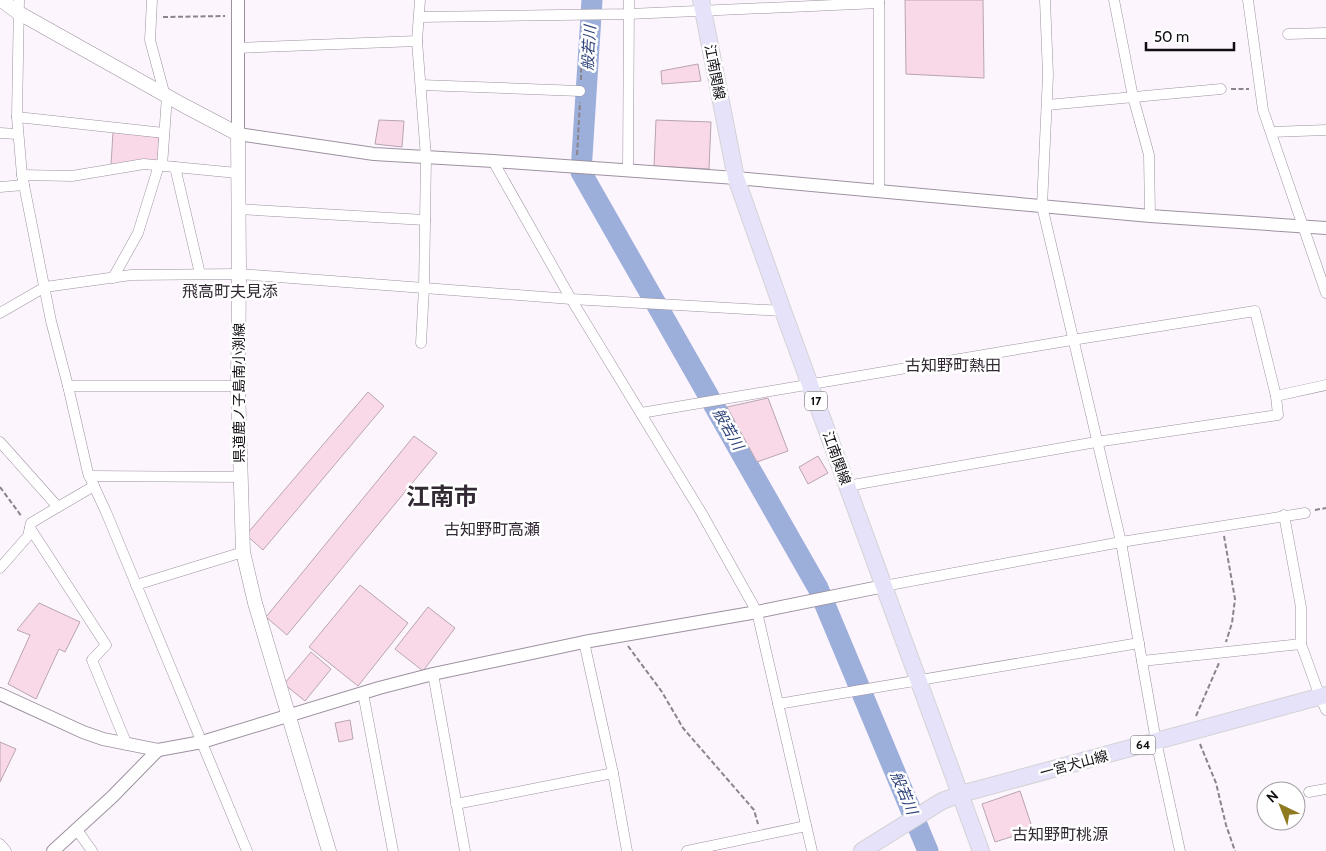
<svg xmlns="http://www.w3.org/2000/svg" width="1326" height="851" viewBox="0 0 1326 851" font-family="Cabin,'Noto Sans JP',sans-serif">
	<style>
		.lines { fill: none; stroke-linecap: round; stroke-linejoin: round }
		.river { stroke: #9cafdb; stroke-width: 21 }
		.building { fill: #f9d9e8; stroke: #b8a5ae }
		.minor-casing { stroke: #9d91a0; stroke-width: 11 }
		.tertiary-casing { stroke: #9d91a0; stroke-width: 14 }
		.secondary-casing { stroke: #9d91a0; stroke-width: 15 }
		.primary-casing { stroke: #d4d3d4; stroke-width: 18 }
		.path { stroke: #8a848b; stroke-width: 2; stroke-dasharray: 5 2.5; stroke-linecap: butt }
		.minor { stroke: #fff; stroke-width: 10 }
		.tertiary { stroke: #fff; stroke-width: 12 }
		.secondary { stroke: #fff; stroke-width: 14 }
		.primary { stroke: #e6e2fa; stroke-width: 16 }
		.labels { text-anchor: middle; stroke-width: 5; stroke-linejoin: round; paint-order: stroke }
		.shield { fill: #fff; stroke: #585659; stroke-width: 1 }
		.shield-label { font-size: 12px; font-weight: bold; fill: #110d12 }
		.street-label { font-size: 14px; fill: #110d12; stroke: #fff }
		.water-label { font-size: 15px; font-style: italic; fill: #2d4179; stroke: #fff }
		.quarter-label { font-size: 16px; fill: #332935; stroke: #fff }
		.town-label { font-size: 24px; font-weight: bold; fill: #332935; stroke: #fff }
	</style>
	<rect width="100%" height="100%" fill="#fdf5fe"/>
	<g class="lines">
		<polyline class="river" points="592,0 581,172 818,588 928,851"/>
	</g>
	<g class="building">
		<polygon points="905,0 983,0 984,78 906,74"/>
		<polygon points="698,64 701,81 662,84 661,71"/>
		<polygon points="379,120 404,121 402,147 375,144"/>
		<polygon points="656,120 711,122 709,169 654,166"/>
		<polygon points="113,132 159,137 158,161 111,165"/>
		<polygon points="368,392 384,406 263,550 246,535"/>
		<polygon points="768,398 788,451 757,462 727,407"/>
		<polygon points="414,436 437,453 287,635 266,617"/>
		<polygon points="818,456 828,473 808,484 799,467"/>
		<polygon points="360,585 408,623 358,686 309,647"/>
		<polygon points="39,603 80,622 65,652 59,649 36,699 8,684 30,635 17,630"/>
		<polygon points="428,607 455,628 423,671 395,649"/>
		<polygon points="311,652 331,669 305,701 284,684"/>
		<polygon points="350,720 353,739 339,742 335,723"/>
		<polygon points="0,742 16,749 0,782"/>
		<polygon points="1020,791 1033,830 995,842 982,804"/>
	</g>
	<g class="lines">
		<defs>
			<g id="minor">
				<polyline points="19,0 17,117 22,175 51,321 68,386 88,473 106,512 247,851"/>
				<polyline points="152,0 150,40 165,96"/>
				<polyline points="420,0 417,41 426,157 424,288 421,343"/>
				<polyline points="1045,0 1048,75 1042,206 1121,542 1156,741 1180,851"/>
				<polyline points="1114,0 1133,97 1149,155 1150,216"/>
				<polyline points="1248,0 1263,110 1326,293"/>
				<polyline points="420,17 629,14 879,3"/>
				<polyline points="1288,34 1326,33"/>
				<polyline points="237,48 417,41"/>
				<polyline points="421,85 580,91"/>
				<polyline points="1047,105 1221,89"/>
				<polyline points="17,117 164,133"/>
				<polyline points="1271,132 1326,130"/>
				<polyline points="0,133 17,134"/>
				<polyline points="493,161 571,299 701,512 757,612 812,851"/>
				<polyline points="162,166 167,96"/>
				<polyline points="175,167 200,274"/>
				<polyline points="628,171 629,0"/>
				<polyline points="22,175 72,176 144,164 237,173"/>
				<polyline points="0,187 24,185"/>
				<polyline points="879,190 879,0"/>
				<polyline points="238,209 425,220"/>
				<polyline points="113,278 138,233 159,165"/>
				<polyline points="0,313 45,287 131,275 239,274 571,299 783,311"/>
				<polyline points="68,386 238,386"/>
				<polyline points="641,413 1072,340 1255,311 1276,396"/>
				<polyline points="0,442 58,507 94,486"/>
				<polyline points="89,476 240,477"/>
				<polyline points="847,486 1096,442 1278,415 1276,396 1326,385"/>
				<polyline points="30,528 106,645 92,660 127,745"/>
				<polyline points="0,568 28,536 31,523 58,507"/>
				<polyline points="136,585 243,552"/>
				<polyline points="884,586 1121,542 1305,513"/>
				<polyline points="584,642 613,773 627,851"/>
				<polyline points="1301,644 1320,697 1326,710"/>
				<polyline points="1142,661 1301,644 1301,607 1284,515"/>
				<polyline points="433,674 465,851"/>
				<polyline points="363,693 393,851"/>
				<polyline points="778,704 1139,643"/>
				<polyline points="1309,792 1326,789"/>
				<polyline points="456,804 613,773"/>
				<polyline points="77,830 92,851"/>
				<polyline points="0,844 6,851"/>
				<polyline points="687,851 806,826"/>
			</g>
			<g id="tertiary">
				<polyline points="238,0 238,134 374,154 493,161 736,178 1150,216 1326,228"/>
				<polyline points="0,694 83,732 103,739 158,750 202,742 379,688 433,674 584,642 757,612 884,586"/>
				<polyline points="53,851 112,797 158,750"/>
			</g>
			<polyline id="secondary" points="1,0 19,13 183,105 238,134 239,274 238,386 243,552 255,603 329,851"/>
			<g id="primary">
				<polyline points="701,0 736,178 783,311 981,851"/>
				<polyline points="862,851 942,801 961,794 1326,695"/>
			</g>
		</defs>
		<use href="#minor" class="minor-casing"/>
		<use href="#tertiary" class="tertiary-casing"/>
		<use href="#secondary" class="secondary-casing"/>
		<use href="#primary" class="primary-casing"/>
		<g class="path">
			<polyline points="163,17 225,16"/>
			<polyline points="581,80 582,25"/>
			<polyline points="1231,89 1249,89"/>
			<polyline points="577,155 580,102"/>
			<polyline points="0,487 22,517"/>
			<polyline points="1315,510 1326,508"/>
			<polyline points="1224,536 1235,599 1232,623 1226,642"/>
			<polyline points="628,646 662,692 683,728 754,810 758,824"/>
			<polyline points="1196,716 1219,663"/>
			<polyline points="1200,744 1216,783 1226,825 1235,851"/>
		</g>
		<use href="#minor" class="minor"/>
		<use href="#tertiary" class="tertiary"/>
		<use href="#secondary" class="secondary"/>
		<use href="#primary" class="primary"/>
	</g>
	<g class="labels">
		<g class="shield">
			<rect x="805" y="391.5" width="22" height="19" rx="4"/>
			<rect x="1130.5" y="735.5" width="25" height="19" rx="4"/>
		</g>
		<g class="shield-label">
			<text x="816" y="405">17</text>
			<text x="1143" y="749">64</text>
		</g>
		<g class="street-label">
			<text transform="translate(715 72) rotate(79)" y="5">江南関線</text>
			<text transform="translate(239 393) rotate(-90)" y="5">県道鹿ノ子島南小渕線</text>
			<text transform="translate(837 458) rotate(70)" y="5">江南関線</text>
			<text transform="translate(1074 764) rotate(-15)" y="5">一宮犬山線</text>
		</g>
		<g class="water-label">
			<text transform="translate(589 48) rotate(-87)" y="5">般若川</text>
			<text transform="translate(728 429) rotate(60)" y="5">般若川</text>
			<text transform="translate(904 793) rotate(67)" y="5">般若川</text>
		</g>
		<g class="quarter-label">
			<text x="230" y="297">飛高町夫見添</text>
			<text x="953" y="371">古知野町熱田</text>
			<text x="492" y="535">古知野町高瀬</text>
			<text x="1060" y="840">古知野町桃源</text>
		</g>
		<g class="town-label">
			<text x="442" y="505">江南市</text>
		</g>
	</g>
	<g transform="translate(1281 806) rotate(317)"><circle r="24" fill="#ffffff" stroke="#a09ea0"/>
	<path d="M0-4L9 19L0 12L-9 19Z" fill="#8f7a20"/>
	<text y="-8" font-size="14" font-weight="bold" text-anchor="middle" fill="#110d12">N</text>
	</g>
	<path d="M1146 42v8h88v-8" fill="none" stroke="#110d12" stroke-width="2.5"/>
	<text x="1154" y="42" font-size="15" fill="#110d12" stroke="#ffffff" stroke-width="4" paint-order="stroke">50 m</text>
</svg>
